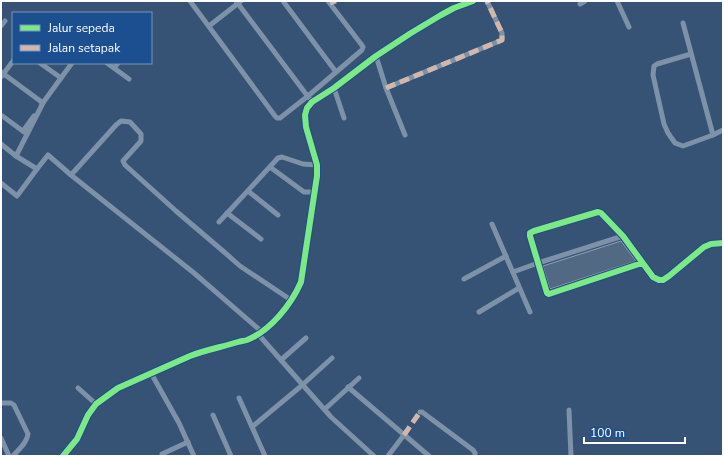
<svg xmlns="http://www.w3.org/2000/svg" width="724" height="457" viewBox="0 0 724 457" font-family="'Nunito Sans',sans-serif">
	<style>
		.building { fill: #526984; stroke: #92a2b6 }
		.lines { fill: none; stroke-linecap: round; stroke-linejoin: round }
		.street { stroke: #7d92a8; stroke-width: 5 }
		.quiet { stroke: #d1b7ad; stroke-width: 5; stroke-dasharray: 10 5; stroke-linecap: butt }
		.cycleway-casing { stroke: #1b4f8f; stroke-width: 8 }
		.cycleway { stroke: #7ce984; stroke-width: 6 }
	</style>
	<rect width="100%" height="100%" fill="#365274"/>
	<polygon class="building" points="621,241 636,261 550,289 543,266"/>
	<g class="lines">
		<g class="street">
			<polyline points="190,1 275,116 277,118 280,118 308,96 362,50 363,47 361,44 328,1"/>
			<polyline points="236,1 309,98"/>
			<polyline points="283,1 336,72"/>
			<polyline points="617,1 629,27"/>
			<polyline points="580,4 585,1"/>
			<polyline points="683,23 713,135 723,130"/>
			<polyline points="1,26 5,21"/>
			<polyline points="209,26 241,1"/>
			<polyline points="691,54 657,64 654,66 653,75 664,124 668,133 675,143 683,146 713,135"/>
			<polyline points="376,56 386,88 405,135"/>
			<polyline points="40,63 61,78"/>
			<polyline points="107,63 129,79"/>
			<polyline points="114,68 118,63"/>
			<polyline points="1,72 43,103"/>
			<polyline points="1,77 13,61"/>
			<polyline points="334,88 344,118"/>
			<polyline points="386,88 502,40 502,33 487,1"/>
			<polyline points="43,103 16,156 37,169 48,155 71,175 194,273 262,332"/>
			<polyline points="42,104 72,63"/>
			<polyline points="1,115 24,132"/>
			<polyline points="23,131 34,116"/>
			<polyline points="1,144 16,156"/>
			<polyline points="270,167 304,192 315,192"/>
			<polyline points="71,175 116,125 121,121 130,122 141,134 141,141 123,161 125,165 176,211 223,251 240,266 291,300"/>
			<polyline points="1,183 17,196 37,169"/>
			<polyline points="248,191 278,215"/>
			<polyline points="227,213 261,239"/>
			<polyline points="219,222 278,158 282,157 303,164 317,165"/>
			<polyline points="492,224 530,312"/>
			<polyline points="642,263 549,294 547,293 530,236 530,233 534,231 598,212 601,213 623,236 653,277 659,280 663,280 669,276 704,247 711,244 723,243"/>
			<polyline points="513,272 538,263 623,236"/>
			<polyline points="464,279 506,256"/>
			<polyline points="479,312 519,288"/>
			<polyline points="258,334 331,417 374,456"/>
			<polyline points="281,360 306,338"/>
			<polyline points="151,373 179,423 194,456"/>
			<polyline points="348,387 429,456"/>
			<polyline points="78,388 96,404"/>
			<polyline points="239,398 265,456"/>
			<path d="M1 403H11L14 405 28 434C27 443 19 449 13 456"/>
			<polyline points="325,409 359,378"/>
			<polyline points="569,410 571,456"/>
			<polyline points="420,412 422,412 473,450 475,453 475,456"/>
			<polyline points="213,415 231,456"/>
			<polyline points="252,427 300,387 332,358"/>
			<polyline points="1,438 9,456"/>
			<polyline points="162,454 188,442"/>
			<path d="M63 456 77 439 88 415 96 404 118 388 190 356C205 350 222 347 238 342 241 341 244 341 247 340 270 331 291 305 301 282L317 176V165L306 127 305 115 307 108 312 102 334 88 376 56 411 33 441 15 454 8 473 1"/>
			<polyline points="388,456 404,435"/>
		</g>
		<g class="quiet">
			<polyline points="330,3 336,1"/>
			<polyline points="386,88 502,40 502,33 487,1"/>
			<polyline points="404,435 420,412"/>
		</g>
		<defs>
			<g id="cycleway">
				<polyline points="642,263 549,294 547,293 530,236 530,233 534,231 598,212 601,213 623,236 653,277 659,280 663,280 669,276 704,247 711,244 723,243"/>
				<path d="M63 456 77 439 88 415 96 404 118 388 190 356C205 350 222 347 238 342 241 341 244 341 247 340 270 331 291 305 301 282L317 176V165L306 127 305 115 307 108 312 102 334 88 376 56 411 33 441 15 454 8 473 1"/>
			</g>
		</defs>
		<use href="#cycleway" class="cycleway-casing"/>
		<use href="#cycleway" class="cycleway"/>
	</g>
	<rect width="724" height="457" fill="none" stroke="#ffffff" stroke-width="4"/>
	<rect x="12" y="12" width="140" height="52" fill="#1b4f8f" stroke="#7695bc"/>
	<rect x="20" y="25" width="20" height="6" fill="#7ce984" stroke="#7695bc"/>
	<text x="48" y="32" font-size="12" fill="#ffffff">Jalur sepeda</text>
	<rect x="20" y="45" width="20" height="6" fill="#d1b7ad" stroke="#7695bc"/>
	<text x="48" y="52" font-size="12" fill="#ffffff">Jalan setapak</text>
	<path d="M584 437v6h101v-6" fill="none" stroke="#ffffff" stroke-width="2"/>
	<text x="590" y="437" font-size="12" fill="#ffffff" stroke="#1b4f8f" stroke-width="3" paint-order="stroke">100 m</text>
</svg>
